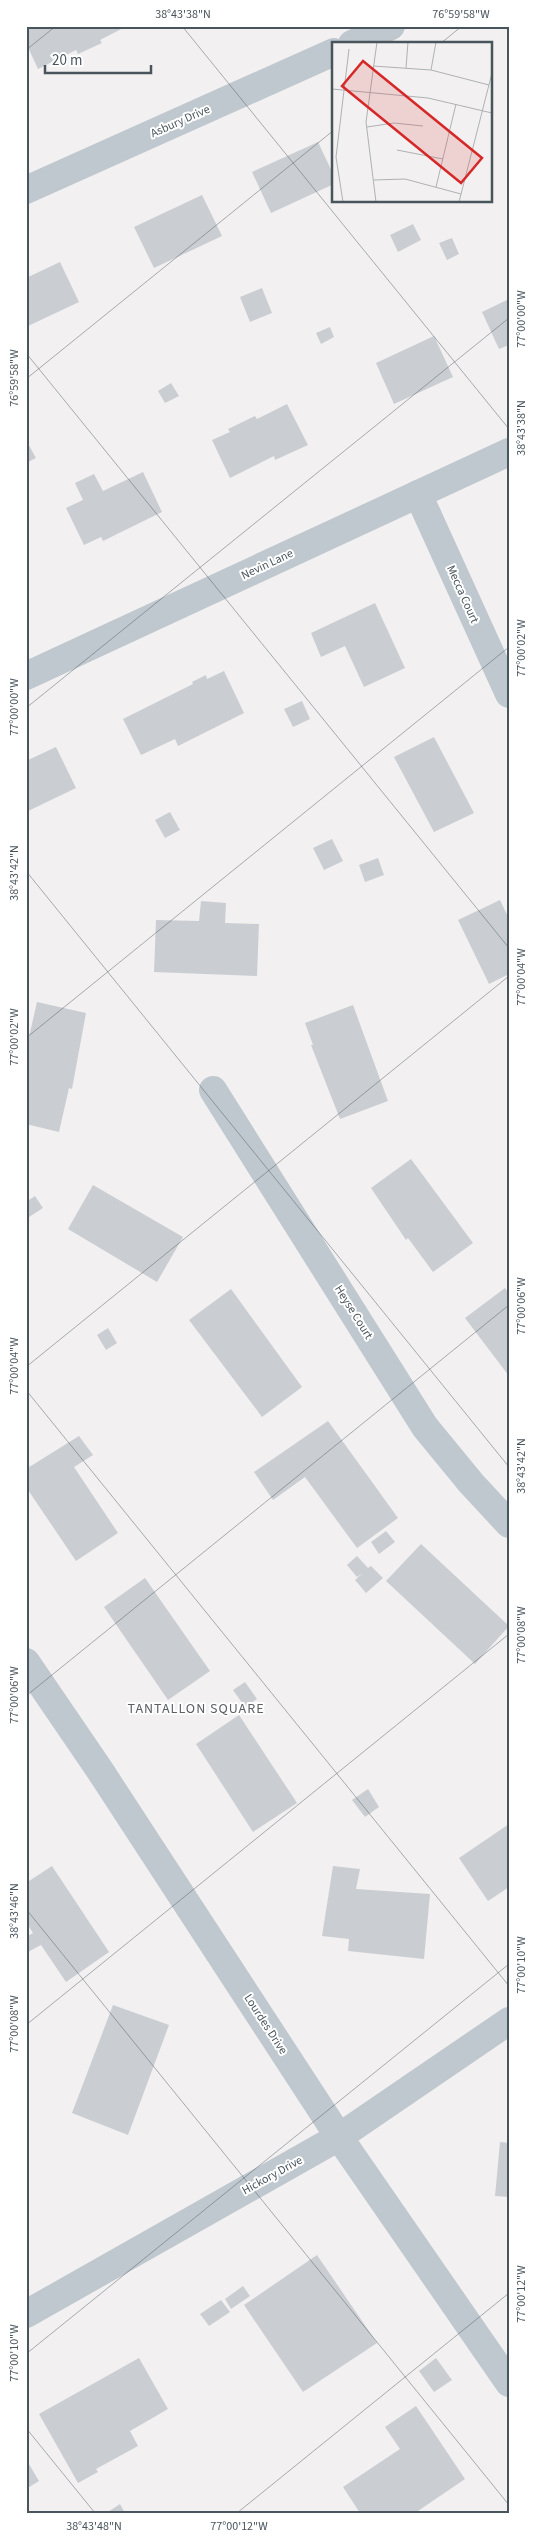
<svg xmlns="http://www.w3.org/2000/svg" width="535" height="2539" viewBox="0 0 535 2539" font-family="'Source Sans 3',sans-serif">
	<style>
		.building { fill: #caced2 }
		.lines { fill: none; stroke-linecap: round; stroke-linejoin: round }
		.minor { stroke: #bfc8ce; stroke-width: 28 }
		.ticks { fill: none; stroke: #49555d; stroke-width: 1; stroke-opacity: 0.45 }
		.labels { text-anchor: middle; stroke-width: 4; stroke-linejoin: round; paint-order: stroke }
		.street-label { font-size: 12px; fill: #49555d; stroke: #fff }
		.neighbourhood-label { font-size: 14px; letter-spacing: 1px; fill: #5d6165; stroke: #fff }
		.inset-road { fill: none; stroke: #aeb2b5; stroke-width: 1 }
		.view { fill: #d62828; fill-opacity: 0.15; stroke: #d62828; stroke-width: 2.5 }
		.inset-edge { fill: none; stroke: #49555d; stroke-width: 2.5 }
		.neatline { fill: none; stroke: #49555d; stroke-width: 2 }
		.ticks-label { font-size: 12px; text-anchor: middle; fill: #49555d }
	</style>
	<rect width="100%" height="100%" fill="#f2f0f0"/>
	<g class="building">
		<polygon points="26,26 127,26 100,40 102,43 78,54 76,50 38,69 26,43"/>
		<polygon points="318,142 334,176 334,184 271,213 252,172"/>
		<polygon points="202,195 222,236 154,268 134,227"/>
		<polygon points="413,224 421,240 398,252 390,235"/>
		<polygon points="452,238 459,254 447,260 439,243"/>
		<polygon points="60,262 79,302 26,327 26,278"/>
		<polygon points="262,288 272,313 250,322 240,297"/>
		<polygon points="509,299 509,345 499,349 482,312"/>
		<polygon points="330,327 334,337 321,344 316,333"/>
		<polygon points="434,336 453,377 394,404 376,363"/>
		<polygon points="171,383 179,396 165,403 158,391"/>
		<polygon points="287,404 308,445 275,460 274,456 230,478 212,440 230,432 228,429 255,416 257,419"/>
		<polygon points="26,440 36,458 26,463"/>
		<polygon points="143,472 162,512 103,541 101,537 84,545 66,508 83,500 75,483 94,474 103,491"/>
		<polygon points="375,603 405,668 364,687 345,646 321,657 311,633"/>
		<polygon points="224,671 244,713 178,746 175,739 141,755 123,719 193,684 192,682 206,675 207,679"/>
		<polygon points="302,701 310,719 293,727 284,709"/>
		<polygon points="434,737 474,813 434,832 394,757"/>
		<polygon points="56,747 76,788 26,812 26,761"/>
		<polygon points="170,812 180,830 165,838 155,820"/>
		<polygon points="332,839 343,861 324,870 313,848"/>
		<polygon points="378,858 384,875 365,882 359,865"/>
		<polygon points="500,900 509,919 509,974 489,984 458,920"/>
		<polygon points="201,901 226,903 225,923 259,924 257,976 154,972 156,920 199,921"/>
		<polygon points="37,1002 86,1013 72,1089 69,1088 59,1132 26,1124 26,1050"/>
		<polygon points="353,1005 388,1101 340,1119 311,1045 313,1045 305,1023"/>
		<polygon points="411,1159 473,1243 433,1272 408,1238 406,1240 371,1188"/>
		<polygon points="93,1185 183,1237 157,1282 68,1229"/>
		<polygon points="35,1196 43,1208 29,1217 26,1213 26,1202"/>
		<polygon points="505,1288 509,1294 509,1376 465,1318"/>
		<polygon points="231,1289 302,1387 262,1417 189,1320"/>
		<polygon points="108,1328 117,1343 106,1350 97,1335"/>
		<polygon points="328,1421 398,1518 357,1548 305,1477 273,1500 254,1472"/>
		<polygon points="79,1436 93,1455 74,1467 118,1533 76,1561 26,1487 26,1469"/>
		<polygon points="386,1531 395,1542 379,1554 371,1542"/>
		<polygon points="421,1544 509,1626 475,1664 386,1581"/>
		<polygon points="357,1556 368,1568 371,1566 383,1578 366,1593 355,1580 363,1573 357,1577 347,1565"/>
		<polygon points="145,1578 210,1671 168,1700 104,1607"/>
		<polygon points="245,1682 257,1699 245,1707 233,1690"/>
		<polygon points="239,1715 297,1803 253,1832 196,1744"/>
		<polygon points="368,1789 379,1807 365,1817 352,1800"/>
		<polygon points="509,1824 509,1887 488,1901 459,1858"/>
		<polygon points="52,1866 109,1952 66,1982 41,1945 26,1953 26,1937 33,1933 26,1922 26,1883"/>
		<polygon points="333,1866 360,1869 356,1889 430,1894 424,1959 348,1951 349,1939 322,1936"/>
		<polygon points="113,2005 169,2025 128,2135 72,2113"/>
		<polygon points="500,2142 509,2143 509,2197 495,2196"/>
		<polygon points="317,2255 377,2343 303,2392 244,2305"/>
		<polygon points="243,2286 250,2296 231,2309 225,2299"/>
		<polygon points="221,2300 230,2312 209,2326 200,2314"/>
		<polygon points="139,2358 168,2409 130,2431 138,2446 96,2469 98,2472 78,2483 39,2414"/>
		<polygon points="436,2358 452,2380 434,2392 419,2371"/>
		<polygon points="416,2406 465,2479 415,2513 401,2513 399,2511 396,2513 360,2513 343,2487 400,2449 385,2427"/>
		<polygon points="26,2459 39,2481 26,2489"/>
		<polygon points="120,2504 125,2513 109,2513 108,2512"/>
	</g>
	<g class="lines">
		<g class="minor">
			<polyline points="352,44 391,26"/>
			<polyline points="26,190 334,52"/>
			<polyline points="418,494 509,694"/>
			<polyline points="26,676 509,452"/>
			<polyline points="213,1090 425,1427 471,1483 509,1524"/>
			<polyline points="26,1662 101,1772 339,2137 509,2383"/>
			<polyline points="26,2314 339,2137 509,2021"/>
		</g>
	</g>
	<path class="ticks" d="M182 26 509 429M440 44 462 26M26 50 56 26M26 353 509 948M26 379 334 130M26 708 509 318M26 871 509 1467M26 1038 509 647M26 1367 509 976M26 1390 509 1986M26 1696 509 1305M26 1909 509 2505M26 2025 509 1634M26 2354 509 1964M26 2428 95 2513M237 2513 509 2293"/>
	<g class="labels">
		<g class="street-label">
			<text transform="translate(180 121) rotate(-24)" y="4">Asbury Drive</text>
			<text transform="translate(267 564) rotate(-25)" y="4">Nevin Lane</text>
			<text transform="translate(463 594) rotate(66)" y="4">Mecca Court</text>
			<text transform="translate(354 1312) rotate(58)" y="4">Heyse Court</text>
			<text transform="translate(266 2024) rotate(57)" y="4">Lourdes Drive</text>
			<text transform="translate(272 2175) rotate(-29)" y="4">Hickory Drive</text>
		</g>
		<g class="neighbourhood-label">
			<text x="196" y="1713">TANTALLON SQUARE</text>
		</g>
	</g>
	<g transform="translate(332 42)">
		<rect width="160" height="160" fill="#f2f0f0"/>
		<path class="inset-road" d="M41 24 99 28 157 43M74 26 76 0M99 28 104 0M0 47 96 56 160 71M35 85 62 81 91 84M65 108 111 117M42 138 73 137 129 152M104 145 124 62M11 160 4 115 17 7M44 160 34 80 45 0M127 160 160 31"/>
		<path class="view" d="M31 19 150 116 129 141 10 44Z"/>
		<rect width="160" height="160" class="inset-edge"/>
	</g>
	<rect width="535" height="2539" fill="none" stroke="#ffffff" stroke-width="55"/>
	<path d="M45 65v8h106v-8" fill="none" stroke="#49555d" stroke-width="2.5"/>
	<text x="52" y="65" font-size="15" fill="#49555d" stroke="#ffffff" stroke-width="4" paint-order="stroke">20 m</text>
	<rect x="28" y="28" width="480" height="2484" class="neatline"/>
	<g class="ticks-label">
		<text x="183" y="18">38°43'38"N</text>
		<text x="461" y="18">76°59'58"W</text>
		<text transform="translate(521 319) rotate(-90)" y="4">77°00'00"W</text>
		<text transform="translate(14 378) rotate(-90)" y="4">76°59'58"W</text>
		<text transform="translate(521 428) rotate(-90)" y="4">38°43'38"N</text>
		<text transform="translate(521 648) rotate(-90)" y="4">77°00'02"W</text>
		<text transform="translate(14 707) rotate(-90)" y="4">77°00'00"W</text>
		<text transform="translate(14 873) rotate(-90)" y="4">38°43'42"N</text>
		<text transform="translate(521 977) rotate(-90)" y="4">77°00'04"W</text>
		<text transform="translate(14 1037) rotate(-90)" y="4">77°00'02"W</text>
		<text transform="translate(521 1306) rotate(-90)" y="4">77°00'06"W</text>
		<text transform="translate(14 1366) rotate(-90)" y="4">77°00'04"W</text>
		<text transform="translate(521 1466) rotate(-90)" y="4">38°43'42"N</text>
		<text transform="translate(521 1635) rotate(-90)" y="4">77°00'08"W</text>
		<text transform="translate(14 1695) rotate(-90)" y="4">77°00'06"W</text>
		<text transform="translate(14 1911) rotate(-90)" y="4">38°43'46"N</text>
		<text transform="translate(521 1965) rotate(-90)" y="4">77°00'10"W</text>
		<text transform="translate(14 2024) rotate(-90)" y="4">77°00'08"W</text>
		<text transform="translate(521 2294) rotate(-90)" y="4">77°00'12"W</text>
		<text transform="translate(14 2353) rotate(-90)" y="4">77°00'10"W</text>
		<text x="94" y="2530">38°43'48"N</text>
		<text x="239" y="2530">77°00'12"W</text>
	</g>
</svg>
